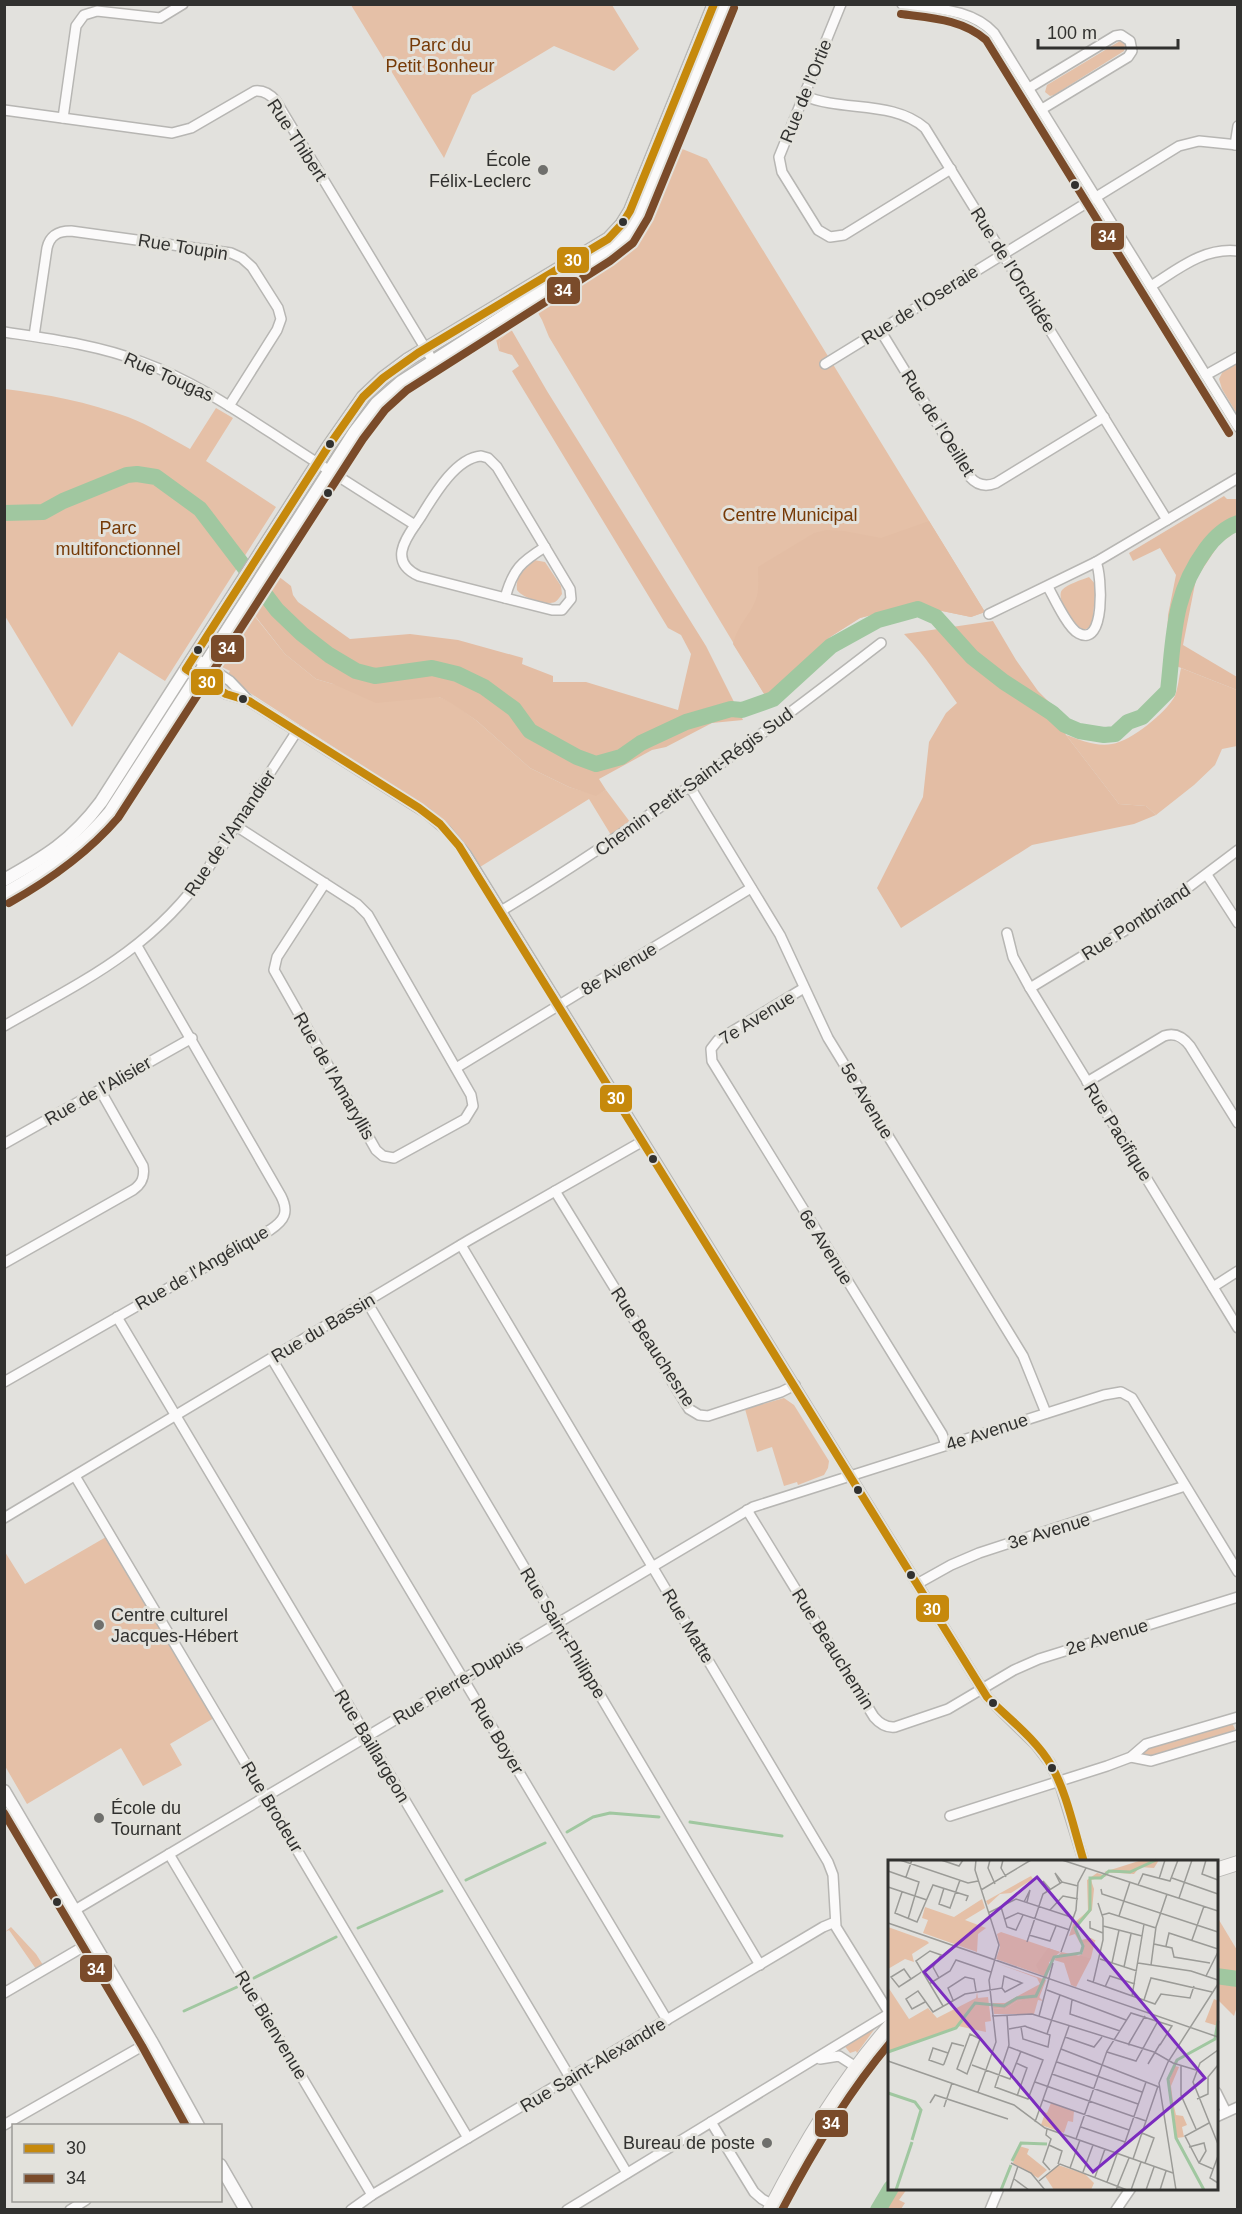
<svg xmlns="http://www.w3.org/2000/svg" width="1242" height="2214" viewBox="0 0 1242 2214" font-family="Helvetica,sans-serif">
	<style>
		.green { fill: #e5c0a7 }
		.forest { fill: #e3bda4 }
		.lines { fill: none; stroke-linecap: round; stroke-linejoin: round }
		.stream { stroke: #a0c7a0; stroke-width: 3 }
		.river { stroke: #a0c7a0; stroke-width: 16 }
		.minor-casing { stroke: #b7b6b3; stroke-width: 12 }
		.tertiary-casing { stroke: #b7b6b3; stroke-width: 15 }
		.secondary-casing { stroke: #b7b6b3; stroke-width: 16 }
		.minor { stroke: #fbfafa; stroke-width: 9 }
		.tertiary { stroke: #fbfafa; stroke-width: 12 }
		.secondary { stroke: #f5f3f1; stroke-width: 14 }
		.bus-1-casing { stroke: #e3e2dc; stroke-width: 12 }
		.bus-2-casing { stroke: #e3e2dc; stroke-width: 12 }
		.bus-1 { stroke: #c6890c; stroke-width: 8 }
		.bus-2 { stroke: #7a4b2a; stroke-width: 8 }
		.poi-dot { fill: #6f6f6c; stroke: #e3e2dc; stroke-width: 2 }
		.bus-dot { fill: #31312f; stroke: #e3e2dc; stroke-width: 2 }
		.labels { text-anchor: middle; stroke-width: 6; stroke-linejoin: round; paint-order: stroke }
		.park-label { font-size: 18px; fill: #763a07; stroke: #e3e2dc }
		.street-label { font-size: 18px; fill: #31312f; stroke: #e3e2dc }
		.poi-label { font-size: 18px; fill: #31312f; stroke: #e3e2dc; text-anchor: end }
		.inset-river { fill: none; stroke: #a0c7a0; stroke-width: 3 }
		.inset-road { fill: none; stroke: #9b9b97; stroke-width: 1.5 }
		.view { fill: #7b2cbf; fill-opacity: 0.15; stroke: #7b2cbf; stroke-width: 3 }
		.inset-edge { fill: none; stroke: #31312f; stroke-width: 3 }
		.line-badge { stroke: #e3e2dc; stroke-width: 2 }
		.badge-label { font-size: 16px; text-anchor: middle; font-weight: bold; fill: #fff }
	</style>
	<rect width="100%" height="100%" fill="#e2e1dd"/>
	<g class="green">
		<polygon points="351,5 612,5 639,49 614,71 554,46 472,95 444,158"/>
		<polygon points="1120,41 1125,44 1124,51 1054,95 1050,96 1045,92 1047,85"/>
		<path d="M675 146 707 159 985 612 971 617 918 606 890 610 860 618 830 637 796 672 766 697 549 337 542 320 534 306 624 248C650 224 662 178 675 146Z"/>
		<polygon points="507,323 511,329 500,340 499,351 494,332"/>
		<polygon points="1237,363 1237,414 1222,389 1219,379 1223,371"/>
		<path d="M5 389C46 394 88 402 128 417 149 425 170 438 190 449L216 408 233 418 206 461 276 507 165 681 119 652 72 727 5 616Z"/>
		<path d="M534 560 545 562 561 586 562 594C559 598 558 600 555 602 545 606 523 598 517 590 515 577 524 567 534 560Z"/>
		<path d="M1089 577 1096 585 1092 626 1084 630C1075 627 1055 598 1062 590 1068 584 1081 580 1089 577Z"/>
		<polygon points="249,609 285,654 316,679 333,684 421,697 439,697 451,702 477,721 530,768 569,787 596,795 606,790 630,822 611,835 589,799 480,867 454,831 434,812 250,693 228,674 230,671 222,667 220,656"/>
		<path d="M1181 668 1237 690V746L1222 749 1215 765 1194 785 1156 815 1146 806 1119 804 1066 735C1081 740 1096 747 1112 744 1131 741 1166 713 1175 696 1178 688 1179 677 1181 668Z"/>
		<polygon points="784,1398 794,1405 829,1461 828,1468 824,1475 798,1485 797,1482 784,1486 772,1447 757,1452 745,1409"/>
		<polygon points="106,1537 214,1718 170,1744 182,1765 143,1786 121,1748 27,1804 5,1766 5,1552 25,1584"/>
		<polygon points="1232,1723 1235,1729 1228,1734 1149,1759 1143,1755 1145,1748"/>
		<polygon points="1216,1915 1237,1950 1237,1974 1217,1972"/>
		<polygon points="11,1927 36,1954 43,1965 36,1969 9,1930 5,1932"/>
		<polygon points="876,2027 857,2053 856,2051 850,2053 843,2044"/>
	</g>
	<g class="forest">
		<polygon points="511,329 547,391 706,646 743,720 712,723 666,747 652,750 599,779 606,790 596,796 569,787 530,768 477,721 451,703 439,697 376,703 333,684 316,679 285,654 249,608 273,572 291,586 293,595 298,602 350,639 410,634 458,640 523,658 522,664 553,676 553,682 586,682 678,710 691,654 681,635 668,628 512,371 519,366 512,355 499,351 500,340"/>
		<polygon points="1224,496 1227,499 1237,499 1237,531 1219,544 1196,579 1183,645 1237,677 1237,690 1166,662 1168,615 1176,575 1160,548 1133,561 1129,553"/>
		<path d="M929 521 985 612 971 617 918 606 890 610 860 618 830 637 796 672 766 697 733 644C738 623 752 614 757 596 759 588 758 577 758 567L814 533 826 530 844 531 881 538Z"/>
		<path d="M993 621 1016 660 1038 691 1052 705 1066 735 1119 804 1146 806 1156 815 1134 824 1032 845 901 928 877 888 923 797 929 742 946 713 957 703C940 679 925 655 904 634Z"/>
		<polygon points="1217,1979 1224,1979 1237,1985 1237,2006 1234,2016 1217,1999"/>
		<polygon points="899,2189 907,2189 899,2200 905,2203 901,2209 887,2209"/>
	</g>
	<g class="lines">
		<g class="stream">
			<polyline points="690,1822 782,1836"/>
			<polyline points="567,1832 593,1817 610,1813 659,1817"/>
			<polyline points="466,1880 545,1843"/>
			<polyline points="358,1928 442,1891"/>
			<polyline points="254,1978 336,1937"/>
			<polyline points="184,2011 237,1987"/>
		</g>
		<g class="river">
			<path d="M4 513 43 512 63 501 127 475 137 474 156 477 200 509 277 610 302 634 329 655 356 671 375 676 432 668 457 674 484 687 514 709 530 731 577 757 596 764 621 757 641 743 686 722 731 709 742 710 773 699 831 646 878 620 918 609 936 617 972 657 1004 682 1052 713 1065 725 1079 731 1104 735 1115 734 1128 722 1142 717 1168 691C1174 638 1172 595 1206 549 1214 538 1224 528 1238 523"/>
			<polyline points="1216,1976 1238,1979"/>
			<polyline points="878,2210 891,2188"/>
		</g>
		<defs>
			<g id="minor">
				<polyline points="841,4 779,157 782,172 818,230 830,237 844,235 951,169"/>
				<path d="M902 4C934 9 971 8 994 33L1238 427"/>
				<polyline points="1029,88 1115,36 1121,35 1130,41 1132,51 1128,57 1042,109"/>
				<path d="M805 96C842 112 893 100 925 128L1167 520"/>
				<path d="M4 110 172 133 191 128 255 91C264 90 270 94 276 101L433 361"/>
				<polyline points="63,118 76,26 84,15 97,11 160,18 183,4"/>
				<polyline points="1235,145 1238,126"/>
				<path d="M1151 286C1178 269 1204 247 1238 251"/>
				<path d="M880 330 970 477C977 485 986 487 996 483L1104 417"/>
				<path d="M4 332C51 339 98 345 142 362 194 381 239 412 285 442 328 470 372 498 415 525"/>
				<path d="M34 336 47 248C50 235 58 231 71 231L231 253 242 258 252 267 278 308 281 319 277 330 229 406"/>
				<polyline points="825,364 1179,146 1199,141 1238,145"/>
				<polyline points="1206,375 1238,357"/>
				<path d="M481 456 488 458 497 467 570 589 571 599 562 610H552L419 576C408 571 400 563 402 551 404 539 414 527 420 518 433 497 455 458 481 456Z"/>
				<path d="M1048 587C1054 598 1068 628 1078 633 1106 649 1102 575 1096 562"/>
				<path d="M505 598C513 569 521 562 545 547"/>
				<polyline points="989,614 1096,562 1238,478"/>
				<polyline points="194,657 230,681 249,701 426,813 446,830 466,854 987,1697 1036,1745 1050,1763 1059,1781 1084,1862"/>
				<polyline points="192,673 226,694 247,700"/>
				<polyline points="690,787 780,935 828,1038 1023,1356 1046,1413"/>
				<polyline points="236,826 357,904 368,915 471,1095 473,1106 465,1119 394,1158 383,1156 376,1150 274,970 277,957 325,883"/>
				<polyline points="1207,875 1238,923"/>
				<path d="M501 911C634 831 758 738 881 643"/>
				<polyline points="1007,933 1013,957 1030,988 1238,1328"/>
				<polyline points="804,988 718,1040 711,1049 712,1061 942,1434 946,1445"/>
				<polyline points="1030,988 1157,911 1238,850"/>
				<path d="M4 1026C85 980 152 949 207 870L297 731"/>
				<polyline points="456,1068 751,888"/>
				<path d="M1087 1082 1164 1036C1175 1032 1183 1037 1190 1046L1238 1123"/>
				<polyline points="4,1144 192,1038"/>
				<polyline points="555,1191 689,1409 699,1415 708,1416 781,1392 795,1385"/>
				<polyline points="461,1245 828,1862 833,1875 836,1927 890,2014"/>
				<path d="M4 1263 133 1190C142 1184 145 1177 143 1166L100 1090"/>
				<polyline points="1213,1287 1238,1271"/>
				<polyline points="367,1302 760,1965"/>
				<polyline points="117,1317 627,2173"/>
				<polyline points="272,1359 667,2020"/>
				<path d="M4 1382 270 1230C285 1220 289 1212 281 1196L137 946"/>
				<polyline points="75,1476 468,2138"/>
				<path d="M747 1510 874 1717C880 1724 886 1728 895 1727L948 1709 1014 1670 1039 1659 1238 1597"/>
				<polyline points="4,1518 469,1240 643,1141"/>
				<polyline points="917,1584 951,1565 979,1553 1185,1486"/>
				<polyline points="1131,1757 1151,1761 1238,1735"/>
				<polyline points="950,1816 1107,1766 1131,1757 1146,1744 1238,1717"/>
				<polyline points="169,1854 372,2195"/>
				<polyline points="75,1910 753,1507 1104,1395 1121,1392 1132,1398 1238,1572"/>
				<polyline points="4,1993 93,1941"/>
				<polyline points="820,2059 839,2056 856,2067"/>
				<polyline points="1216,2092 1226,2112"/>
				<polyline points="1216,2117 1238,2107"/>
				<polyline points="711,2122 754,2192 762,2199 773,2205"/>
				<polyline points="4,2125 151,2041"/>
				<polyline points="70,2210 86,2200"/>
				<polyline points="351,2210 372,2195 823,1927 835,1922"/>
				<polyline points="567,2210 890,2013"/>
				<polyline points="990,2210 999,2188"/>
				<polyline points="1116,2210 1131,2188"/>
			</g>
			<g id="tertiary">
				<path d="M4 880C45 857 72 841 101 802L328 447 363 397 383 378 407 360 608 239 622 224 630 211 714 4"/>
				<path d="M4 894C45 871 80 848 110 812L354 433 377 403 401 382 604 252 625 236 638 214 724 4"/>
				<polyline points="4,1791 151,2041 198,2126"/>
				<polyline points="220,2165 246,2210"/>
			</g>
			<g id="secondary">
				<polyline points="1216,1870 1238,1863"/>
				<path d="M770 2210C804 2144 841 2082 890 2026"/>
			</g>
		</defs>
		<use href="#minor" class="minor-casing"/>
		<use href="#tertiary" class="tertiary-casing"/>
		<use href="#secondary" class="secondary-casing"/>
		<use href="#minor" class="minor"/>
		<use href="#tertiary" class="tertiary"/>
		<use href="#secondary" class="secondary"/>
		<defs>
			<path id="bus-1" d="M714 4 630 211 622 224 608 239 418 353 383 378 363 397 328 447 186 669 226 694 249 701 419 808 440 824 459 846 987 1697C1008 1718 1036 1739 1051 1765 1067 1793 1074 1830 1084 1862"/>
			<g id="bus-2">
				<path d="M901 14C931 18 962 19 986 40L1229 433"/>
				<path d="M9 903C50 880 87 854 118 818L363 439 385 410 407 390 610 261 633 243 648 218 734 8"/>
				<polyline points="4,1813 142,2046 186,2126"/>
				<path d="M782 2210C813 2151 847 2094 890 2043"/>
			</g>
		</defs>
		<use href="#bus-1" class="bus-1-casing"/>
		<use href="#bus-2" class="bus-2-casing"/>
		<use href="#bus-1" class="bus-1"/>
		<use href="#bus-2" class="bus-2"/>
	</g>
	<g class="poi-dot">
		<circle cx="543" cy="170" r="6"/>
		<circle cx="99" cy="1625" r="6"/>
		<circle cx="99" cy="1818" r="6"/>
		<circle cx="767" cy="2143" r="6"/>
	</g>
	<g class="bus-dot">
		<circle cx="1075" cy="185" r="5"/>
		<circle cx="623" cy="222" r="5"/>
		<circle cx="330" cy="444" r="5"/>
		<circle cx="328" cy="493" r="5"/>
		<circle cx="198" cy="650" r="5"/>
		<circle cx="243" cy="699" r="5"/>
		<circle cx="653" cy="1159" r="5"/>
		<circle cx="858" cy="1490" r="5"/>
		<circle cx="911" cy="1575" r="5"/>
		<circle cx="993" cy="1703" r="5"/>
		<circle cx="1052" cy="1768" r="5"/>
		<circle cx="57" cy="1902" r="5"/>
	</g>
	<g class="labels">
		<g class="park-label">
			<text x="440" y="51">Parc du<tspan x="440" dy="21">Petit Bonheur</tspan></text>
			<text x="790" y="521">Centre Municipal</text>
			<text x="118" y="534">Parc<tspan x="118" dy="21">multifonctionnel</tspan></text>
		</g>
		<g class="street-label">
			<text transform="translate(806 91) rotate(-68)" y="6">Rue de l'Ortie</text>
			<text transform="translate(297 140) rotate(57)" y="6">Rue Thibert</text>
			<text transform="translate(183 247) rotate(9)" y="6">Rue Toupin</text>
			<text transform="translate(1013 270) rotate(58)" y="6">Rue de l'Orchidée</text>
			<text transform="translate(920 305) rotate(-32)" y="6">Rue de l'Oseraie</text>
			<text transform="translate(169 377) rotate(24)" y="6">Rue Tougas</text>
			<text transform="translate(938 423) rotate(58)" y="6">Rue de l'Oeillet</text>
			<text transform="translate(694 782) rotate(-36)" y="6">Chemin Petit-Saint-Régis Sud</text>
			<text transform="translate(230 833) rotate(-56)" y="6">Rue de l'Amandier</text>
			<text transform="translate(1136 922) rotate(-33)" y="6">Rue Pontbriand</text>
			<text transform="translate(619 969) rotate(-31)" y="6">8e Avenue</text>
			<text transform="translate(757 1018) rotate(-32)" y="6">7e Avenue</text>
			<text transform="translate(334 1076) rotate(60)" y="6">Rue de l'Amaryllis</text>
			<text transform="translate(98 1091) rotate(-30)" y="6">Rue de l'Alisier</text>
			<text transform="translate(867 1101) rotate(59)" y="6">5e Avenue</text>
			<text transform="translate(1118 1132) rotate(58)" y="6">Rue Pacifique</text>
			<text transform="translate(826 1247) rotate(58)" y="6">6e Avenue</text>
			<text transform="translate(202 1268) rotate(-30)" y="6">Rue de l'Angélique</text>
			<text transform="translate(323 1328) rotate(-31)" y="6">Rue du Bassin</text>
			<text transform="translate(653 1347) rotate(57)" y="6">Rue Beauchesne</text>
			<text transform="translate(987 1432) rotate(-18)" y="6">4e Avenue</text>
			<text transform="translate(1049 1531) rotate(-17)" y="6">3e Avenue</text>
			<text transform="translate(688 1626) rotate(59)" y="6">Rue Matte</text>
			<text transform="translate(563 1633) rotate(59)" y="6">Rue Saint-Philippe</text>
			<text transform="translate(1107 1637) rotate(-17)" y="6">2e Avenue</text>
			<text transform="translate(833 1649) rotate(58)" y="6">Rue Beauchemin</text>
			<text transform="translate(458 1682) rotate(-31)" y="6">Rue Pierre-Dupuis</text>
			<text transform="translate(497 1736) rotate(59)" y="6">Rue Boyer</text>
			<text transform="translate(372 1746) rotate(59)" y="6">Rue Baillargeon</text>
			<text transform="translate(272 1807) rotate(59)" y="6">Rue Brodeur</text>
			<text transform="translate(271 2025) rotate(59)" y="6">Rue Bienvenue</text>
			<text transform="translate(593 2065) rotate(-31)" y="6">Rue Saint-Alexandre</text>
		</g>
		<g class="poi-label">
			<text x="531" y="166">École<tspan x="531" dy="21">Félix-Leclerc</tspan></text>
			<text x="111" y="1621" text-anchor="start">Centre culturel<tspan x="111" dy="21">Jacques-Hébert</tspan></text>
			<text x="111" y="1814" text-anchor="start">École du<tspan x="111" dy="21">Tournant</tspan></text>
			<text x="755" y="2149">Bureau de poste</text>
		</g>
	</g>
	<g transform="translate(888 1860)">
		<rect width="330" height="330" fill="#e2e1dd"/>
		<path d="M143 16 145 19 123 33 112 34 100 45 98 41ZM94 39 97 48 77 60 98 68 90 74 89 92 35 73 40 60 34 58 37 47 66 57ZM0 67 39 81 41 83 24 94 26 102 17 99 0 109ZM113 72 172 92 161 102 159 117 108 99 112 87 109 74ZM202 80 207 81 203 98 189 97 195 93 194 82ZM0 127 21 159 40 148 49 158 88 138 89 132 90 138 100 137 103 161 97 162 98 172 70 166 0 192ZM151 137 155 141 150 140 146 154H106L105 148 117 149 129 141ZM163 243 186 251 185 262 180 261 176 273 153 265 156 256 152 251 159 253ZM170 305 197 314 206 323 203 330H166L157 316Z" fill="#e5c0a7"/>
		<path d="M254 0H271L266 8 252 7 246 14 216 12ZM209 13 219 16 203 20 206 29 204 50 188 68 193 80 203 78 208 81 192 83 187 74 181 76 185 64 200 51 199 20ZM160 88 172 92 161 102 159 117 152 114 148 105ZM173 92 203 98 188 127 183 125 176 103 166 100ZM108 103 158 120 151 138 129 141 117 149 105 148V143H117L152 124 149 118ZM326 139 330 141V166L317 162ZM287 206 291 207 283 226 285 242 288 255 295 256 299 265 294 267 296 277 289 278 281 221ZM131 286 141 289 139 294 159 310 150 318 125 303Z" fill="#e3bda4"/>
		<path class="inset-river" d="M0 192 68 168 87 143 116 146 129 138 148 136 166 97 193 93 195 86 187 68 202 50V18H213L221 11 242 12 268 0M0 233 27 242 33 250 24 280M124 301 133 283 159 284M8 330 24 282M113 330 123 305M316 330 288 278 280 219 289 200 327 179 330 161"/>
		<path class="inset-road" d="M12 0 80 23 90 21M53 0 71 6 75 0M88 0 87 10 111 85 101 120 108 182 90 232M102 0 100 8 107 24M115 0 113 8 118 17M174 0 330 51M318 0 314 14 330 20M0 11 31 22 20 59M18 17 24 0M284 18 330 34M271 19 277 0M172 23 167 13 174 22M250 25 255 14 282 21 290 0M0 27 39 40M56 28 51 44 62 48 72 20M213 29 214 34 330 72M93 30 143 0M159 31 155 21 162 29M14 32 7 53 29 62 45 25 80 36 78 41M291 38 304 0M136 42 142 30 139 42M113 47 119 67 128 70 135 55M162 50 175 36 190 39M100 53 128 39 186 58M214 55 221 53 268 68M231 56 242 22M117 59 130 53 182 70M202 61V68L215 73M0 63 330 177M215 66 254 76M141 75 162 81 168 66M304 80 316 46M139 82 155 34 174 22 190 26M266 84 284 88 286 97 322 103M278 86 281 73 330 89M173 92 188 50 190 23 198 8M212 99 249 111M224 103 231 70M250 103 303 111 330 120M263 105 268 67 279 34M236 107 243 74M318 116 330 92M51 118 45 107 53 95 42 91 28 101 55 146M23 119 16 109 3 117 11 127 12 126 23 119 32 113 33 112M199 120 267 144 273 134 302 138 306 126M205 123 215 80V58L210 43M41 124 62 111 68 100 103 112M217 127 222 116 247 124M159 130 238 160M244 136 256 64M65 140 60 128 77 117 86 119 88 131M184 140 182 154 232 171M256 140 263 118 324 132M37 142 24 149 18 139 30 131 45 152 77 134 114 128 117 132 134 123 116 116 114 128M119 155 121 185 107 227 140 239 155 200 121 187M104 156 144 154 266 192 285 203 308 210M151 156 165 103M121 169 137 166 139 167 162 175 160 187 135 179 133 167M82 174 92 179 79 214 69 209ZM159 174 172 135M177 177 206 187 214 177M240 185 257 156M173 189 271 227M330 190 312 203 305 222 330 284M219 192 248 201 270 161M60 193 45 188 41 200 55 205 56 204 64 183 76 186M0 201 126 245 157 268 285 313M169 202 254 232M128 203 139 208 129 236M260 204 272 184M84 205 122 219 133 191M293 206V235L308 269M164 214 250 244M147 222 258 261M309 239 320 234V217L330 205M155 240 241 270M42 243 47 235 120 259M56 247 64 223M147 262 181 166M321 263 297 276 311 303 325 309M193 267 237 282M159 269 158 275 163 279 155 302 162 310M254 273 266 278 257 303M188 279 219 191 243 153 284 166 272 185M161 285 174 291 170 304M301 287 316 283 318 291 311 303M235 288 258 222M330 296 322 318 330 323M245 299 270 226M123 303 143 313 157 330M182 308 192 280M195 312 205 285M207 317 217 289M126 319 141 330M151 321 172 304 239 330M219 322 229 294M122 330 130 306M228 330 241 298M243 330 253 302M258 330 266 307M272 330 278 311M288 330 271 223 280 202 330 124"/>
		<path class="view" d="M149 17 317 218 205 312 36 112Z"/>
		<rect width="330" height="330" class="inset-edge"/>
	</g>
	<g class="line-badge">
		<rect x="1090" y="222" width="35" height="29" rx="6" fill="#7a4b2a"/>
		<rect x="556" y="246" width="34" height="28" rx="6" fill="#c6890c"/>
		<rect x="546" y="276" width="35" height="29" rx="6" fill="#7a4b2a"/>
		<rect x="210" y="634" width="35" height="29" rx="6" fill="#7a4b2a"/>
		<rect x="190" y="668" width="34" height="28" rx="6" fill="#c6890c"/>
		<rect x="599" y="1084" width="34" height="29" rx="6" fill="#c6890c"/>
		<rect x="915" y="1594" width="35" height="29" rx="6" fill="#c6890c"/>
		<rect x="79" y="1954" width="34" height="29" rx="6" fill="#7a4b2a"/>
		<rect x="814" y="2109" width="35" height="29" rx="6" fill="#7a4b2a"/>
	</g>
	<g class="badge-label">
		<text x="1107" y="242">34</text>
		<text x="573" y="266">30</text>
		<text x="563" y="296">34</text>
		<text x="227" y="654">34</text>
		<text x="207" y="688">30</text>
		<text x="616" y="1104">30</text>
		<text x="932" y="1615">30</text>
		<text x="96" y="1975">34</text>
		<text x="831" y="2129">34</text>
	</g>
	<rect width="1242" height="2214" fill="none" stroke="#31312f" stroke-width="12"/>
	<rect x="12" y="2124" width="210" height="78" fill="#e3e2dc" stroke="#9c9b97" stroke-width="1.5"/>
	<rect x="24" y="2144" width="30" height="9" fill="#c6890c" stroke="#9c9b97" stroke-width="1.5"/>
	<text x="66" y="2154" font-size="18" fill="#31312f">30</text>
	<rect x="24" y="2174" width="30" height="9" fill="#7a4b2a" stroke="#9c9b97" stroke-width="1.5"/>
	<text x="66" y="2184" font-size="18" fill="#31312f">34</text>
	<path d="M1038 39v9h140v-9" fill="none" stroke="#31312f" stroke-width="3"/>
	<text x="1047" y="39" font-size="18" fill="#31312f" stroke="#e3e2dc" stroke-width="4.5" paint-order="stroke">100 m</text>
</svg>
